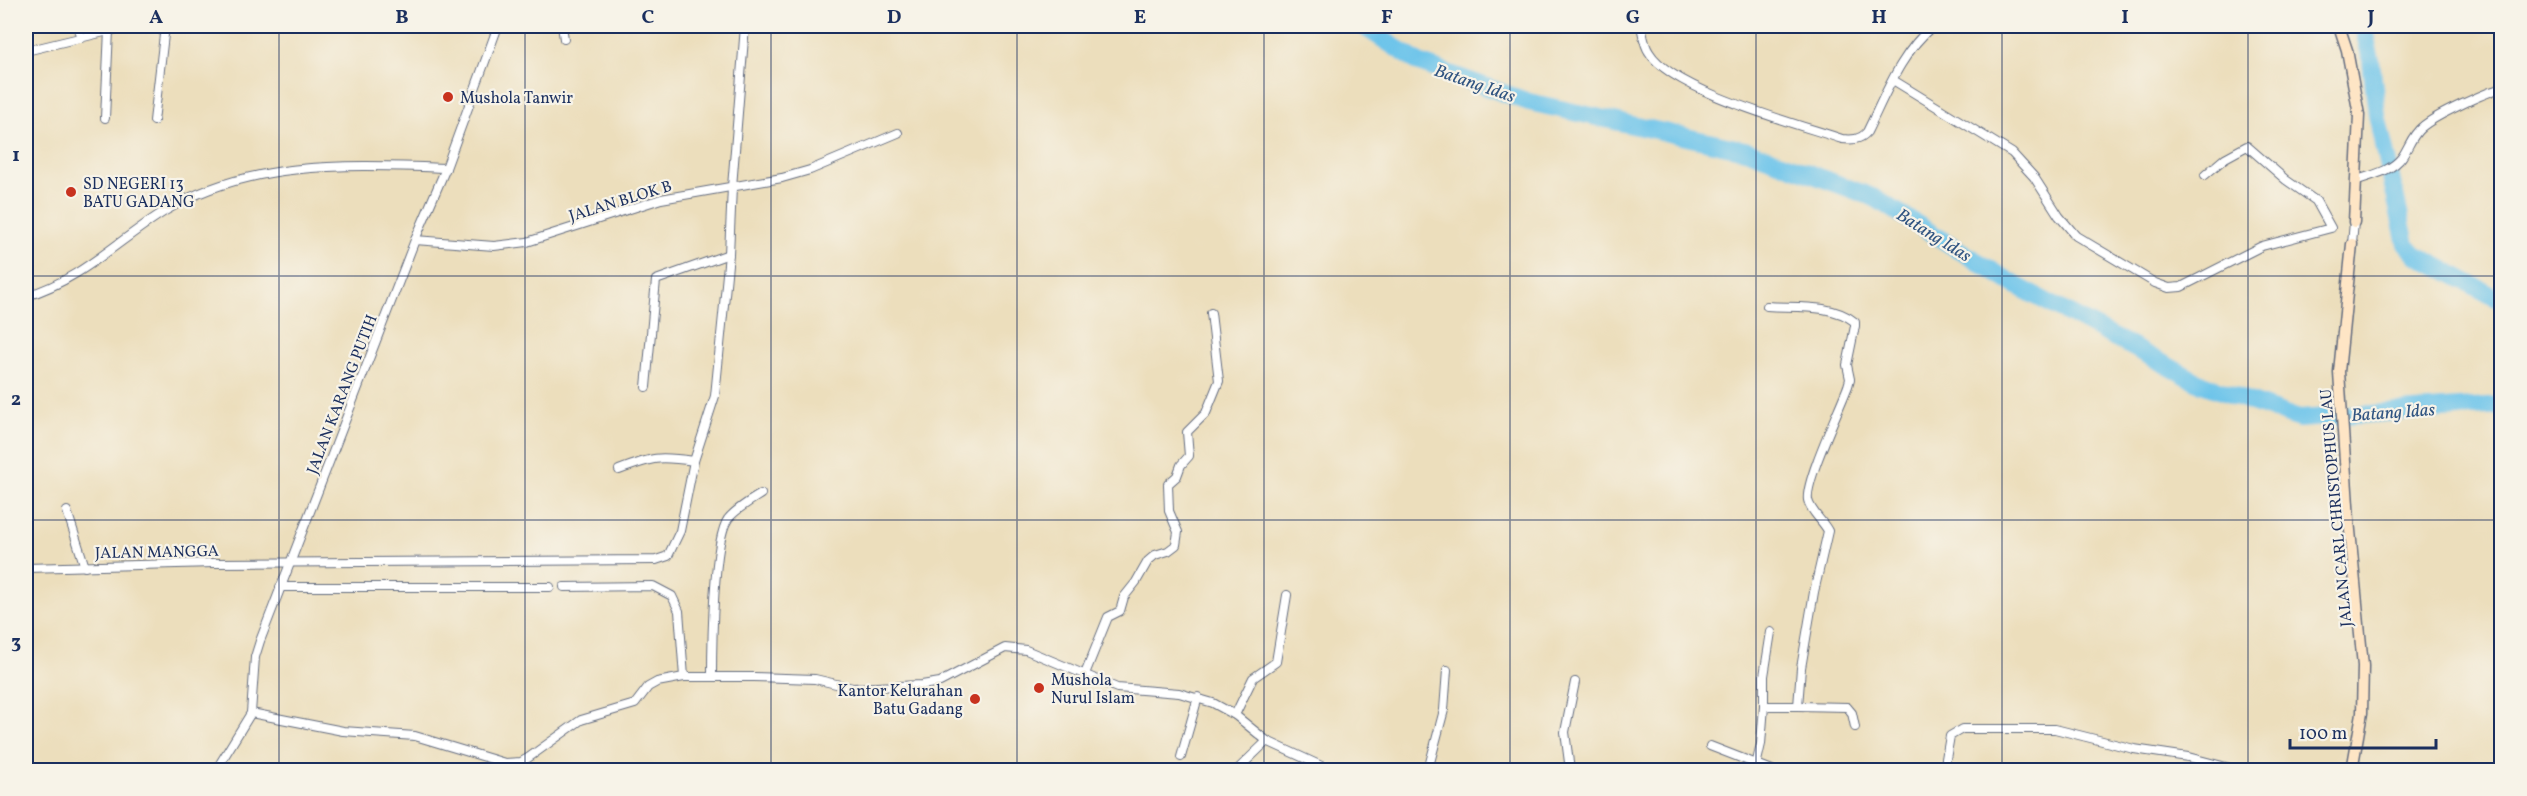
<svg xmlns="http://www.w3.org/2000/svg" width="2527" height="796" viewBox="0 0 2527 796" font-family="Vollkorn,serif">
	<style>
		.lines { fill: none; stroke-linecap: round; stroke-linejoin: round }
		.river { stroke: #6dc4ea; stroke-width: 18 }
		.street-casing { stroke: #646c7f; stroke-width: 10 }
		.secondary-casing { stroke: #646c7f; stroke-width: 13 }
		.street { stroke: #fff; stroke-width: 8 }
		.secondary { stroke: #fee5c5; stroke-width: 10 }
		.grid { fill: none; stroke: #1b2f5e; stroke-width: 1.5; stroke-opacity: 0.55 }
		.poi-dot { fill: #c8321e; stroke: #f7f3e8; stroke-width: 2 }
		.labels { text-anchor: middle; stroke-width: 4.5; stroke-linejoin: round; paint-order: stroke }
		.poi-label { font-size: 16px; fill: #1b2f5e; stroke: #f7f3e8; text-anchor: start }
		.street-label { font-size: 16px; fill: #1b2f5e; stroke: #f7f3e8 }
		.water-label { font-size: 18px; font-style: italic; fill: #305481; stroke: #f7f3e8 }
		.neatline { fill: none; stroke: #1b2f5e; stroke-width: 2 }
		.grid-label { font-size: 20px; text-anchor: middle; font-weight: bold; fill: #1b2f5e }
	</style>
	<rect width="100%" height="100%" fill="#f7f3e8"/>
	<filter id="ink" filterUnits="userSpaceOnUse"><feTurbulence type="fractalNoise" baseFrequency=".0167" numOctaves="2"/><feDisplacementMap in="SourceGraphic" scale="12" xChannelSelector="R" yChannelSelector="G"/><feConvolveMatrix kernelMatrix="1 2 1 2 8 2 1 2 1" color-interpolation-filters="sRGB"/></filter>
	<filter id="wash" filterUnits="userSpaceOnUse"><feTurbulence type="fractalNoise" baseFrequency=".008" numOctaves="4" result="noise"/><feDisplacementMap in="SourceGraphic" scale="24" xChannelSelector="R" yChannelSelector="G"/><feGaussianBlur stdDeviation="1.35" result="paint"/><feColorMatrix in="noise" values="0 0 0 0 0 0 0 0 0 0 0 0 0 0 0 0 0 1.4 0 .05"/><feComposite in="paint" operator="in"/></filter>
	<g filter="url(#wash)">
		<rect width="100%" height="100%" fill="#ecdebc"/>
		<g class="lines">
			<g class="river">
				<polyline points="1363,26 1419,63 1529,102 1749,151 1875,198 2017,286 2202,384 2299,419 2502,405"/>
				<polyline points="2363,26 2371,60 2377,115 2406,244 2415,254 2502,301"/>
			</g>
		</g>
	</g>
	<g filter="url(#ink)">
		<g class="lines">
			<defs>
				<g id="street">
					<polyline points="77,26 81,38"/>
					<polyline points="562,26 564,39"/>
					<path d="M1641 26C1643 34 1644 45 1649 52 1672 91 1798 124 1842 139 1852 140 1860 140 1867 132 1885 96 1901 52 1933 26"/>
					<polyline points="26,51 129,26"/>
					<polyline points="1893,80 2012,153 2034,177 2059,216 2076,236 2155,283 2169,288 2181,287 2262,246 2331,228 2316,201 2286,180 2247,146 2225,158 2205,175"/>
					<polyline points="105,118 109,30"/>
					<polyline points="154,121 165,26"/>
					<path d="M2357 180C2372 175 2392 171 2402 157 2409 147 2412 135 2422 127 2436 115 2484 93 2502 88"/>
					<polyline points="415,240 494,246 527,242 661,199 782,178 810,170 898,133"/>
					<polyline points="2352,244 2354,222"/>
					<path d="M26 296C81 280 118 240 165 211 249 159 352 165 446 168"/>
					<polyline points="646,387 656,280 729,254"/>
					<path d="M619 470C653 457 658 456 694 461"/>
					<polyline points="67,511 85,567"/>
					<polyline points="26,568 214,563 656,560 668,556 680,531 694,461 715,396 729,254 732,187 745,26"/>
					<polyline points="280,587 550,587"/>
					<polyline points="564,587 653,586 672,596 679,611 684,677"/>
					<polyline points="1085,674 1108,617 1120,611 1124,597 1136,582 1148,561 1155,555 1168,551 1176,545 1178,532 1169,511 1168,484 1177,476 1181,465 1189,456 1187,432 1206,413 1219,381 1211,313"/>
					<path d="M712 677C712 647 713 540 728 519 736 509 750 501 761 494"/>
					<polyline points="1764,706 1764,676 1771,632"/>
					<polyline points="1798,706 1847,707 1852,713 1855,727"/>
					<polyline points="251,713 343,731 415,736 505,763 521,762 528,758 581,720 635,704 648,687 657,682 684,677 754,677 815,679 853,688 922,685 940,682 1005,648 1026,650 1117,688 1179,693 1213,703 1235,715 1267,741 1330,770"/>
					<polyline points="1235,715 1253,678 1276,662 1287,595"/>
					<polyline points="1710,746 1772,770"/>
					<polyline points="1181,757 1198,697"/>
					<polyline points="216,770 251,713 255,657 260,641 415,240 446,168 498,26"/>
					<polyline points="1237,770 1267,741"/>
					<polyline points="1428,770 1444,710 1447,670"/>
					<polyline points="1570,770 1565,732 1575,682"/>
					<path d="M1755 770 1761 744 1764 706H1798L1801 668 1814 592 1828 531C1823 521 1810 511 1808 500 1805 481 1840 408 1848 386L1850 379 1847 365 1855 326V322C1832 303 1794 308 1767 306"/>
					<polyline points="1944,770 1950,736 1962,729 2055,729 2134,749 2188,757 2238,770"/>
				</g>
				<g id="secondary">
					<polyline points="2339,26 2347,50 2359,115 2354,222"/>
					<polyline points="2352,244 2339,372 2349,520 2363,666 2362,713 2352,770"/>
				</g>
			</defs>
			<use href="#street" class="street-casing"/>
			<use href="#secondary" class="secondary-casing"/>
			<use href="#street" class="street"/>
			<use href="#secondary" class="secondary"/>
		</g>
	</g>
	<path class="grid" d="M279 26V770M525 26V770M771 26V770M1017 26V770M1264 26V770M1510 26V770M1756 26V770M2002 26V770M2248 26V770M26 276H2502M26 520H2502"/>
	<g class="poi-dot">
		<circle cx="448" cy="97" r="6"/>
		<circle cx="71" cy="192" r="6"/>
		<circle cx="1039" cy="688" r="6"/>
		<circle cx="975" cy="699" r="6"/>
	</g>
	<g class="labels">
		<g class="poi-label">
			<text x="460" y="103">Mushola Tanwir</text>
			<text x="83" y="189">SD NEGERI 13<tspan x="83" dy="18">BATU GADANG</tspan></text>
			<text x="1051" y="685">Mushola<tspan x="1051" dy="18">Nurul Islam</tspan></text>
			<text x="963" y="696" text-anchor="end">Kantor Kelurahan<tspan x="963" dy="18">Batu Gadang</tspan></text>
		</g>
		<g class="street-label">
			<text transform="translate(620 200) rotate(-17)" y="6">JALAN BLOK B</text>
			<text transform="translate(341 394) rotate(-69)" y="6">JALAN KARANG PUTIH</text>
			<text transform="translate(2335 508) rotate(-95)" y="6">JALAN CARL CHRISTOPHUS LAU</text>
			<text transform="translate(157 551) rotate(-1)" y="6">JALAN MANGGA</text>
		</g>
		<g class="water-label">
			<text transform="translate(1475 83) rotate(19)" y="6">Batang Idas</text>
			<text transform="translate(1934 235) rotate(32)" y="6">Batang Idas</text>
			<text transform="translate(2393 412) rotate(-4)" y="6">Batang Idas</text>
		</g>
	</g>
	<rect width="2527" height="796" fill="none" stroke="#f7f3e8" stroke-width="66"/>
	<path d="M2290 739v9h146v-9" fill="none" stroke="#1b2f5e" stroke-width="3"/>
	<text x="2299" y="739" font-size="18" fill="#1b2f5e" stroke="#f7f3e8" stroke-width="4.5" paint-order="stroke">100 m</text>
	<rect x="33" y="33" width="2461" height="730" class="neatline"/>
	<g class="grid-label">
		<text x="156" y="23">A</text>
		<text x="402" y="23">B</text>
		<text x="648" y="23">C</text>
		<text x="894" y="23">D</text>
		<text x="1140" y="23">E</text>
		<text x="1387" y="23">F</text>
		<text x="1633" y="23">G</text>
		<text x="1879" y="23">H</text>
		<text x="2125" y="23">I</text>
		<text x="2371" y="23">J</text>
		<text x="16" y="161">1</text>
		<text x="16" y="405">2</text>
		<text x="16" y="648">3</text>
	</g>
</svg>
